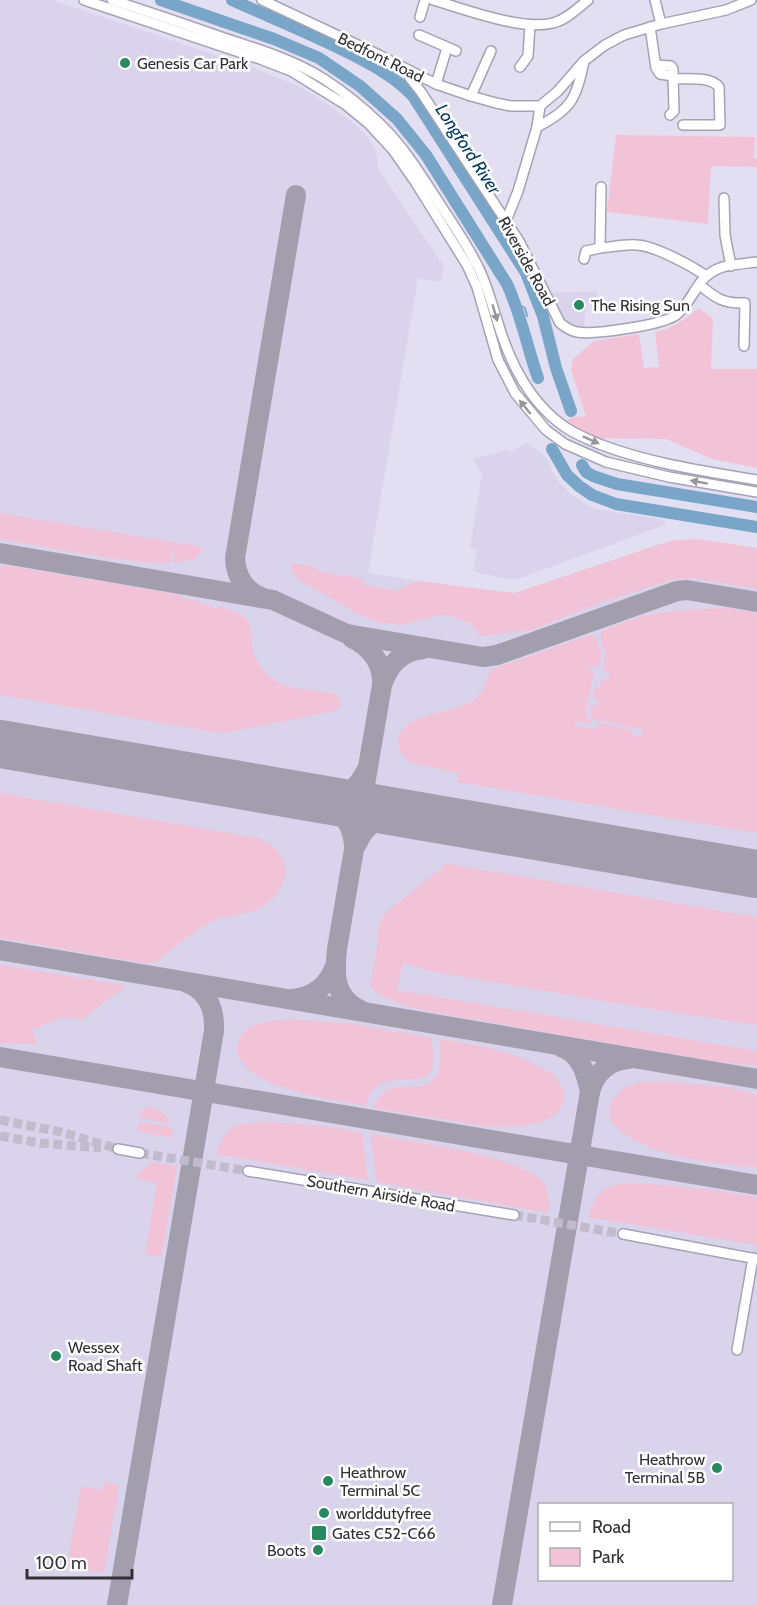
<svg xmlns="http://www.w3.org/2000/svg" width="757" height="1605" viewBox="0 0 757 1605" font-family="Cabin,sans-serif">
	<style>
		.built { fill: #d9d3ec; fill-rule: evenodd }
		.green { fill: #f2c3d7 }
		.lines { fill: none; stroke-linecap: round; stroke-linejoin: round }
		.stream { stroke: #78a5c8; stroke-width: 2 }
		.river { stroke: #78a5c8; stroke-width: 12 }
		.taxiway { stroke: #a29eae; stroke-width: 20 }
		.runway { stroke: #a29eae; stroke-width: 48 }
		.minor-tunnel { stroke: #c0bccd; stroke-width: 9; stroke-dasharray: 9 4.5; stroke-linecap: butt }
		.minor-casing { stroke: #a6a1b3; stroke-width: 12 }
		.minor { stroke: #fff; stroke-width: 9 }
		.oneway { fill: #98989b }
		.poi-dot { fill: #288961; stroke: #fff; stroke-width: 2 }
		.labels { text-anchor: middle; stroke-width: 5; stroke-linejoin: round; paint-order: stroke }
		.street-label { font-size: 16px; fill: #323037; stroke: #fff }
		.poi-label { font-size: 16px; fill: #323037; stroke: #fff; text-anchor: start }
		.water-label { font-size: 18px; font-style: italic; fill: #00395b; stroke: #fff }
	</style>
	<rect width="100%" height="100%" fill="#e3dff2"/>
	<g class="built">
		<path d="M0 0H52L254 68 300 87 320 99 356 125 369 139 376 151 378 169 444 266 440 282 418 278 368 573 516 595 757 551V1605H0ZM540 1504H732V1580H540Z"/>
		<polygon points="597,291 597,303 586,304 584,328 567,326 548,293"/>
		<polygon points="527,443 547,458 557,480 573,496 587,505 596,509 665,520 665,525 515,580 481,574 473,570 477,550 470,547 482,474 473,459 506,450 510,452"/>
	</g>
	<g class="green">
		<polygon points="616,135 755,137 754,158 757,159 757,167 711,166 708,224 607,212"/>
		<path d="M699 308 713 319 711 369H757V468L712 459 666 439 595 438 566 422 570 418 586 416 571 370 573 359 594 341 639 334 644 368 659 367 655 332C673 329 686 318 699 308Z"/>
		<polygon points="0,513 203,547 196,559 174,563 175,550 174,549 170,563 153,563 108,558 0,539"/>
		<path d="M698 539 757 548V589L691 578 671 580 602 602 532 630 481 636 469 623 451 616 440 615 401 625 377 622 356 613 299 580C294 575 291 570 292 563L316 567 317 571 363 579 362 584 395 591 417 581 514 593 663 543 675 540Z"/>
		<path d="M4 565 181 595V598L197 601 216 609 217 606C226 609 236 611 244 617 254 624 250 637 252 647 255 660 264 674 276 681 293 691 317 689 336 694L339 698 340 706 335 711 225 733 221 732 220 733 0 695V567L4 568Z"/>
		<path d="M729 608 757 613V833L458 782 459 773C448 771 437 768 427 766 422 765 414 764 409 762 404 759 400 752 399 747 391 712 456 715 475 699 483 691 487 680 490 670L589 635 596 638 601 650 600 665 595 667H589L588 669 594 672 586 711 587 719 591 721V724L576 721 575 726 596 729 598 723 632 730 633 736 641 737 642 729 592 719 590 715 591 705 597 706 598 699 593 698V696L596 682 597 680 596 687 600 688 602 679 608 680 609 671 603 670C604 663 606 655 604 649 602 641 598 638 603 630L641 616 683 610Z"/>
		<path d="M0 793 258 838C270 842 280 850 284 863 289 883 274 903 255 910 240 916 221 915 207 924 188 935 172 950 155 963L150 962 149 964 0 938Z"/>
		<path d="M444 863 757 917V1025L632 1006 424 970 403 962 397 990 757 1051V1066L707 1060 448 1015C422 1010 391 1005 370 987 372 974 375 960 377 947 378 933 377 926 385 913L439 870H442Z"/>
		<polygon points="0,965 124,985 123,988 81,1020 63,1017 32,1030 37,1043 32,1044 0,1043"/>
		<path d="M290 1019 354 1024 432 1038C432 1047 434 1058 432 1067 427 1091 387 1068 371 1093 368 1096 367 1102 366 1106 338 1101 224 1086 239 1041 246 1020 272 1021 290 1019Z"/>
		<path d="M441 1039C475 1045 521 1052 550 1073 558 1079 566 1088 564 1099 559 1130 508 1127 484 1126L374 1108C388 1068 425 1103 438 1072 442 1062 438 1050 441 1039Z"/>
		<path d="M667 1081 725 1087 757 1095V1167C727 1166 676 1159 649 1147 638 1142 626 1137 617 1128 601 1111 612 1093 631 1085 642 1081 655 1082 667 1081Z"/>
		<path d="M149 1106C156 1111 168 1112 170 1122L168 1123 139 1118 140 1113Z"/>
		<polygon points="139,1122 171,1127 174,1138 137,1131"/>
		<path d="M270 1122 325 1126 362 1133 368 1180 216 1154C219 1146 224 1133 231 1128 241 1122 259 1123 270 1122Z"/>
		<path d="M370 1134C408 1141 519 1155 543 1182 549 1189 549 1204 548 1213L377 1182Z"/>
		<polygon points="154,1162 177,1166 161,1257 145,1254 157,1183 136,1179 139,1172"/>
		<path d="M626 1183C671 1184 713 1190 757 1197V1245L588 1217C598 1192 600 1188 626 1183Z"/>
		<polygon points="104,1482 119,1485 104,1573 67,1566 81,1486 103,1490"/>
	</g>
	<g class="lines">
		<polyline class="stream" points="516,303 525,308 527,316"/>
		<g class="river">
			<path d="M161 0 274 39 319 58 360 86 397 119 426 155 507 284C521 314 527 347 538 378"/>
			<path d="M232 0C272 18 312 34 351 54 374 66 395 77 413 96L526 273 543 316 556 368 571 411"/>
			<polyline points="552,449 567,475 579,486 592,495 616,504 757,527"/>
			<polyline points="582,465 586,472 593,476 617,484 757,507"/>
		</g>
		<g class="taxiway">
			<polyline points="0,553 273,600 347,634 483,657 497,655 677,591 687,590 757,602"/>
			<path d="M261 597C244 590 236 576 235 558L296 195"/>
			<path d="M352 638C372 648 383 663 382 685"/>
			<path d="M282 793C315 792 345 814 366 771"/>
			<path d="M315 800C337 805 352 821 354 844"/>
			<path d="M357 844C373 805 409 816 442 822V820"/>
			<polyline points="0,950 757,1079"/>
			<path d="M292 999C313 997 328 986 335 966"/>
			<path d="M362 1011C334 998 334 976 337 949L382 685C389 665 401 651 423 649"/>
			<path d="M561 1047C581 1054 586 1073 590 1092"/>
			<polyline points="0,1057 757,1185"/>
			<path d="M117 1605 214 1031C215 1010 208 991 187 983"/>
			<path d="M502 1605 590 1092C595 1073 609 1060 629 1059"/>
		</g>
		<polyline class="runway" points="0,744 757,874"/>
		<g class="minor-tunnel">
			<polyline points="0,1120 61,1132 118,1149"/>
			<polyline points="0,1136 40,1143 101,1148"/>
			<polyline points="140,1153 248,1171"/>
			<polyline points="514,1215 623,1234"/>
		</g>
		<defs>
			<g id="minor">
				<polyline points="84,0 260,59 291,71 346,105 368,123 393,150 416,183 467,265 477,287 498,360 515,393 546,430 565,444 606,462 669,477 757,492"/>
				<path d="M112 0C149 12 187 25 224 38 258 49 294 60 324 79 344 92 364 108 381 125 406 149 424 180 443 209 456 229 470 249 480 271 488 288 492 305 498 323 510 363 530 403 565 427 576 435 590 440 602 445 652 464 705 471 757 480"/>
				<polyline points="262,0 379,55 436,84 471,96 496,103 511,106 540,106"/>
				<path d="M433 0C465 9 521 31 553 23 566 20 578 8 588 0"/>
				<polyline points="655,0 661,24"/>
				<polyline points="420,17 425,0"/>
				<polyline points="650,27 656,68 660,74 673,76 674,111 670,115"/>
				<polyline points="419,35 456,51"/>
				<polyline points="656,65 671,66 673,69 673,76"/>
				<polyline points="520,67 528,56 530,25"/>
				<path d="M411 72 410 78 421 92 519 241 560 323C565 327 570 331 577 332 594 335 663 325 676 315 691 304 696 281 712 272 724 264 743 264 757 262"/>
				<path d="M673 79C687 79 710 76 719 87L720 125H683"/>
				<polyline points="436,84 447,48"/>
				<polyline points="471,96 491,51"/>
				<polyline points="540,106 558,91 584,61 605,45 624,35 661,24 726,10 751,0"/>
				<path d="M537 127C571 110 577 98 584 61"/>
				<path d="M601 187 600 248C612 247 625 244 637 245 655 246 692 266 706 276"/>
				<polyline points="724,198 725,235 731,266"/>
				<polyline points="506,221 518,191 537,127 540,106"/>
				<polyline points="584,259 586,251 600,248"/>
				<path d="M700 285C715 298 724 304 745 303L744 346"/>
				<polyline points="118,1149 140,1153"/>
				<polyline points="248,1171 514,1215"/>
				<polyline points="623,1234 757,1259"/>
				<polyline points="737,1350 753,1258"/>
			</g>
		</defs>
		<use href="#minor" class="minor-casing"/>
		<use href="#minor" class="minor"/>
	</g>
	<defs><path id="oneway-solid" d="M-6-.8H1V-3.2L6.5 0L1 3.2V.8H-6Z" transform="scale(1.5)"/></defs>
	<g class="oneway">
		<use href="#oneway-solid" transform="translate(495 313) rotate(74)"/>
		<use href="#oneway-solid" transform="translate(525 407) rotate(-129)"/>
		<use href="#oneway-solid" transform="translate(591 440) rotate(24)"/>
		<use href="#oneway-solid" transform="translate(699 482) rotate(-170)"/>
	</g>
	<g class="poi-dot">
		<circle cx="125" cy="63" r="6"/>
		<circle cx="579" cy="305" r="6"/>
		<circle cx="56" cy="1356" r="6"/>
		<circle cx="717" cy="1468" r="6"/>
		<circle cx="328" cy="1481" r="6"/>
		<circle cx="324" cy="1513" r="6"/>
		<rect x="311" y="1525" width="16" height="16" rx="3"/>
		<circle cx="318" cy="1550" r="6"/>
	</g>
	<g class="labels">
		<g class="street-label">
			<text transform="translate(381 57) rotate(26)" y="6">Bedfont Road</text>
			<text transform="translate(527 261) rotate(61)" y="6">Riverside Road</text>
			<text transform="translate(381 1193) rotate(10)" y="6">Southern Airside Road</text>
		</g>
		<g class="poi-label">
			<text x="137" y="69">Genesis Car Park</text>
			<text x="591" y="311">The Rising Sun</text>
			<text x="68" y="1353">Wessex<tspan x="68" dy="18">Road Shaft</tspan></text>
			<text x="705" y="1465" text-anchor="end">Heathrow<tspan x="705" dy="18">Terminal 5B</tspan></text>
			<text x="340" y="1478">Heathrow<tspan x="340" dy="18">Terminal 5C</tspan></text>
			<text x="336" y="1519">worlddutyfree</text>
			<text x="332" y="1539">Gates C52-C66</text>
			<text x="306" y="1556" text-anchor="end">Boots</text>
		</g>
		<g class="water-label">
			<text transform="translate(468 149) rotate(57)" y="6">Longford River</text>
		</g>
	</g>
	<rect x="538" y="1503" width="195" height="78" fill="#ffffff" stroke="#adacaf" stroke-width="1.5"/>
	<rect x="550" y="1522" width="30" height="9" fill="#ffffff" stroke="#adacaf" stroke-width="1.5"/>
	<text x="592" y="1533" font-size="18" fill="#323037">Road</text>
	<rect x="550" y="1548" width="30" height="18" fill="#f2c3d7" stroke="#adacaf" stroke-width="1.5"/>
	<text x="592" y="1563" font-size="18" fill="#323037">Park</text>
	<path d="M27 1569v9h105v-9" fill="none" stroke="#323037" stroke-width="3"/>
	<text x="36" y="1569" font-size="18" fill="#323037" stroke="#ffffff" stroke-width="4.5" paint-order="stroke">100 m</text>
</svg>
